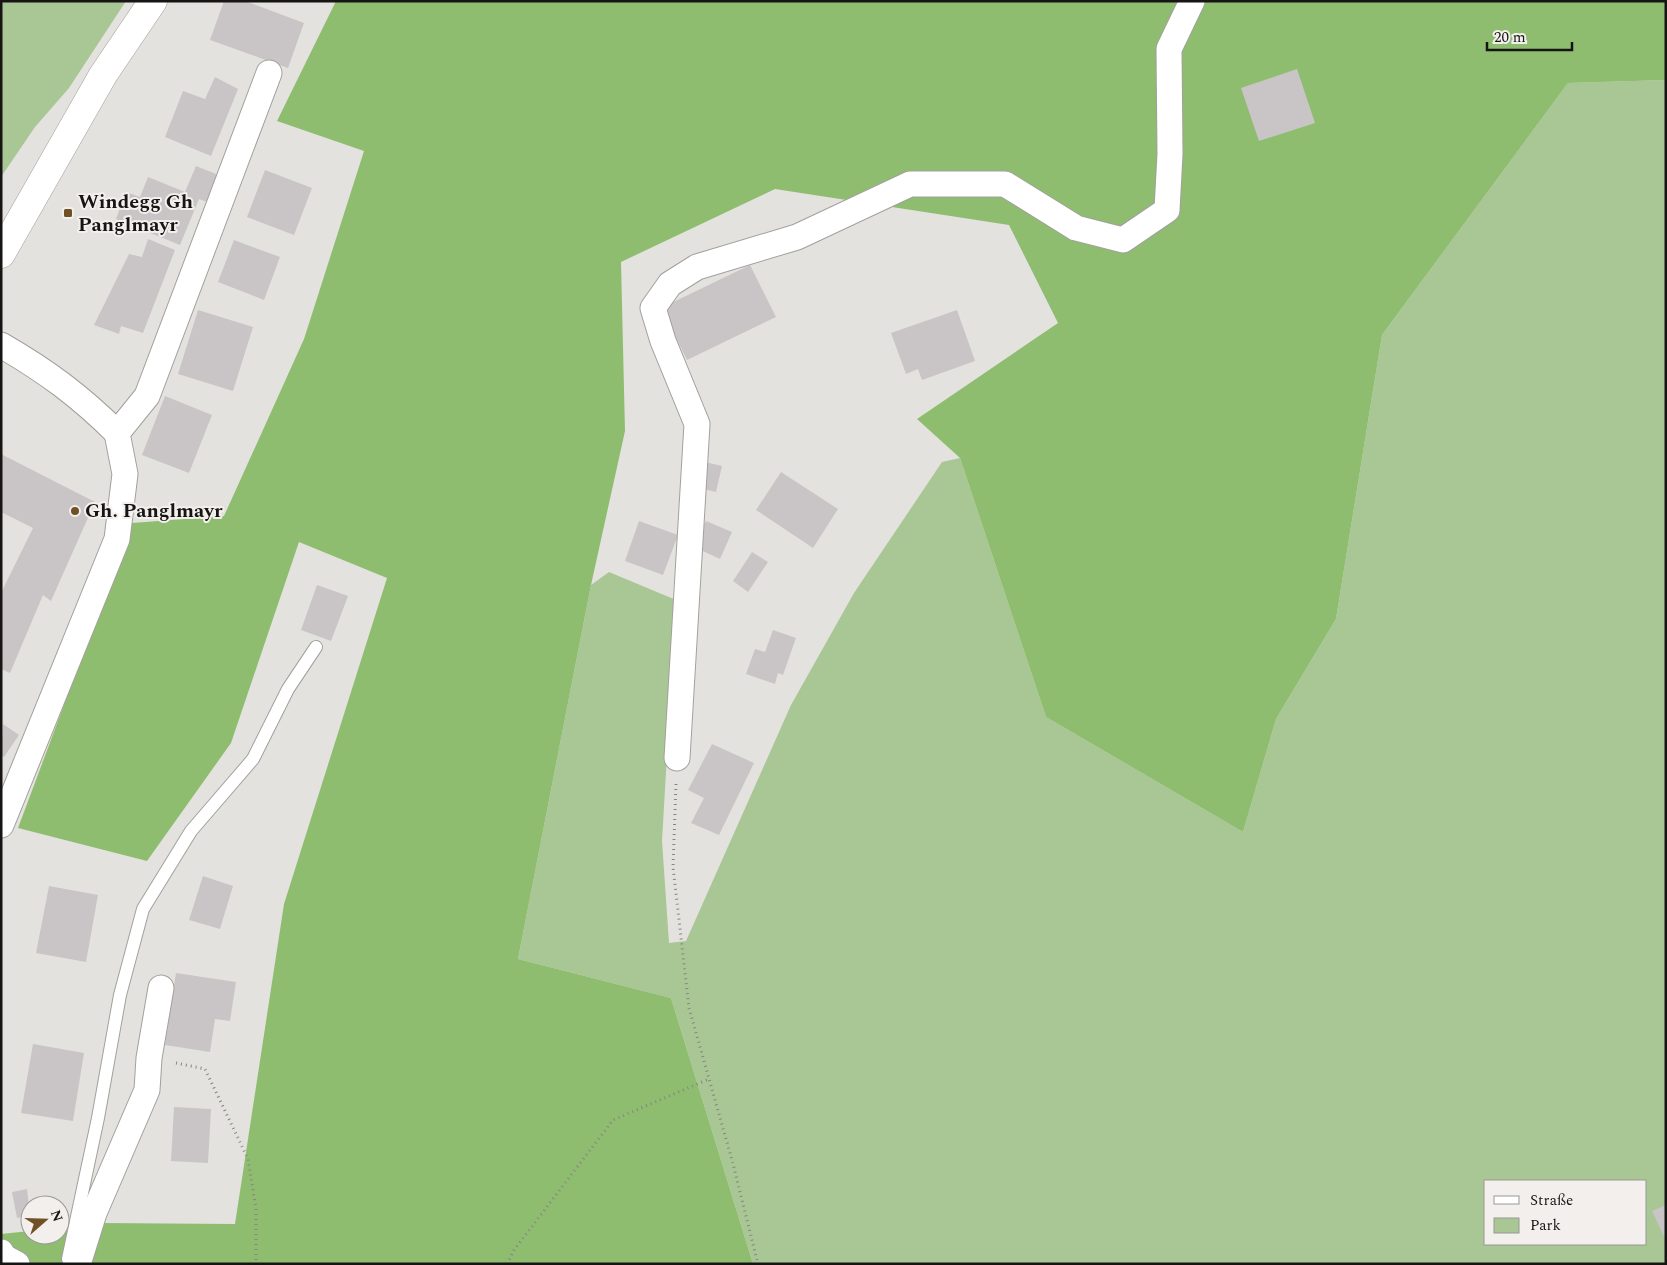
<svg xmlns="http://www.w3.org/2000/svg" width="1667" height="1265" font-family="Spectral,serif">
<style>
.green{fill:#a8c794;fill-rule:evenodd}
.forest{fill:#8fbd70}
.building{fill:#c9c5c6}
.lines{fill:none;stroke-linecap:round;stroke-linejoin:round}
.service-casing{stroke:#a2a09d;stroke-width:14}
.minor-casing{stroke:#a2a09d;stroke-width:27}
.secondary-casing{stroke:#a2a09d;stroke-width:29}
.path{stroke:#868583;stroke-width:3;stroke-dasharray:1 4;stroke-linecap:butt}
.service{stroke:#fff;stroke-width:12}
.minor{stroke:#fff;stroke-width:25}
.secondary{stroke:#fff;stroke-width:28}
.poi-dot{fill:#6f5125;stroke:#f2efec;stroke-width:2}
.labels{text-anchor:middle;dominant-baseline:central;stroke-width:4;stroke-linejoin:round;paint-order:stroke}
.poi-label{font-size:20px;font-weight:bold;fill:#161514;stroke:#f2efec;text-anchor:start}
</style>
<rect width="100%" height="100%" fill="#e4e2df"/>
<!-- green -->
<g class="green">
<path d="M 1,1 L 126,1 L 69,88 L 35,127 L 1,177 Z"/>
<path d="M 1666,80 L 1666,1264 L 753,1264 L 671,998 L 518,959 L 591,585 L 609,572 L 676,600 L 662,841 L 669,943 L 686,941 L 791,705 L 854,593 L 942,462 L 960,458 L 1046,717 L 1243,832 L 1276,719 L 1336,619 L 1382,335 L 1568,83 ZM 1486,1181 L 1646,1181 L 1646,1244 L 1486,1244 Z"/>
</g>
<!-- forest -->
<path class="forest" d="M 336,1 L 1666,1 L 1666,80 L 1568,83 L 1382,335 L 1336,619 L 1276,719 L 1243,832 L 1046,717 L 960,458 L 917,419 L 1058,323 L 1009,225 L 775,189 L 621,262 L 625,431 L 591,585 L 518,959 L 671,998 L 753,1264 L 1,1264 L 1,1234 L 30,1231 L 30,1235 L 60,1235 L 60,1227 L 101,1223 L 235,1224 L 284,904 L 387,578 L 299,542 L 231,743 L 147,861 L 18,828 L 132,523 L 224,516 L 304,339 L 364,151 L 277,121 Z"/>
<!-- building -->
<g class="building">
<path d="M 224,1 L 245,1 L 304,23 L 288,68 L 210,40 Z"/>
<path d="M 1297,69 L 1315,123 L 1259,141 L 1241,88 Z"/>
<path d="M 215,77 L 238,89 L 211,156 L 165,137 L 183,91 L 205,99 Z"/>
<path d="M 196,166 L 221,176 L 210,203 L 199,199 L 180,245 L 116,219 L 126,192 L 140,197 L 148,177 L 185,192 Z"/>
<path d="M 265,170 L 312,188 L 294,235 L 247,217 Z"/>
<path d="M 148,239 L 175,250 L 143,333 L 121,326 L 119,334 L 94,325 L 129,254 L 142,257 Z"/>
<path d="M 234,240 L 280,257 L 264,300 L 218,282 Z"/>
<path d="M 750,265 L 776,317 L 687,360 L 661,308 Z"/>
<path d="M 198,310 L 253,327 L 233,391 L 178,374 Z"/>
<path d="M 957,310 L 975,361 L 922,380 L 918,369 L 906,374 L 891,333 Z"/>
<path d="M 165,396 L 212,415 L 189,473 L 142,455 Z"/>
<path d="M 1,454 L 95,502 L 51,601 L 43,595 L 10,673 L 1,669 L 1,593 L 33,528 L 1,512 Z"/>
<path d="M 705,462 L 722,466 L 716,492 L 699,488 Z"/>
<path d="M 781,472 L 838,509 L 813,548 L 756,510 Z"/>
<path d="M 639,521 L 678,535 L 663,575 L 625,561 Z"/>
<path d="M 706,521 L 732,532 L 720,559 L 694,547 Z"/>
<path d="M 752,552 L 768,562 L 748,592 L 733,581 Z"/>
<path d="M 317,585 L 348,596 L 331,641 L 301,630 Z"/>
<path d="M 773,630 L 796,638 L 783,675 L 778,673 L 775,684 L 746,674 L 755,649 L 765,652 Z"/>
<path d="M 3,724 L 19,735 L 4,757 L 1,755 Z"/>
<path d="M 712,744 L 754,763 L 719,835 L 691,823 L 704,798 L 688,790 Z"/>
<path d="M 203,876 L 233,886 L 220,929 L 189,920 Z"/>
<path d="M 49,886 L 98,895 L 86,962 L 36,953 Z"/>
<path d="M 176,973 L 236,982 L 230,1021 L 215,1019 L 210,1052 L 165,1045 Z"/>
<path d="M 33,1044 L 84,1053 L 73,1121 L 21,1113 Z"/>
<path d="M 174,1107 L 211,1109 L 208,1163 L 171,1161 Z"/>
<path d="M 27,1189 L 30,1215 L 17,1218 L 12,1192 Z"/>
<path d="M 1666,1205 L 1666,1241 L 1652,1211 Z"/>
</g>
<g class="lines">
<defs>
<path id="service" d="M 68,1259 L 98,1118 L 120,995 L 143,909 L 191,831 L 253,759 L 288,689 L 316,647"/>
<g id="minor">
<path d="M 1,345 C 46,371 80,396 117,433"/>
<path d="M 677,758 L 697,424 L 663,341 L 653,308 L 670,284 L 697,267 L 797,237 L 910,184 L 1005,184 L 1076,228 L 1123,240 L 1167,210 L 1170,154 L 1169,49 L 1192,1"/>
<path d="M 1,825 L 117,539 L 125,474 L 117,433 L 147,396 L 269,73"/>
<path d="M 1,1252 L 4,1257 L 17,1264"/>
<path d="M 76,1264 L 79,1261 L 94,1213 L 147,1090 L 149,1058 L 161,988"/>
</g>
<path id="secondary" d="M 1,254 L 103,75 L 153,1"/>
</defs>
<!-- service casing -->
<use href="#service" class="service-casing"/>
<!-- minor casing -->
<use href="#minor" class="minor-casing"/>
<!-- secondary casing -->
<use href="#secondary" class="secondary-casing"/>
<!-- path -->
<g class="path">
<path d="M 676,784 L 673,867 L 689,1008 L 732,1160 L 758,1264"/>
<path d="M 176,1063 L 205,1069 L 248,1159 L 256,1209 L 256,1264"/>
<path d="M 507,1264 L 514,1250 L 613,1120 L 709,1079"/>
</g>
<!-- service -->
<use href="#service" class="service"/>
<!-- minor -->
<use href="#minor" class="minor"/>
<!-- secondary -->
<use href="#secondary" class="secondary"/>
</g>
<!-- markers -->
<g class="poi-dot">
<rect x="63" y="208" width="10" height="10" rx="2.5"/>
<circle cx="75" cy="511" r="5"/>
</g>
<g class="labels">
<!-- poi labels -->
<g class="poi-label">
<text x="78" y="202">Windegg Gh<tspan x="78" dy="23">Panglmayr</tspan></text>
<text x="85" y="511">Gh. Panglmayr</text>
</g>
</g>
<!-- border -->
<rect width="1667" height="1265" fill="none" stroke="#161514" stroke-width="5"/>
<!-- legend -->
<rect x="1484" y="1180" width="162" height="65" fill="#f2efec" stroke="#9a9896"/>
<rect x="1494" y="1196" width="25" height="8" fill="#ffffff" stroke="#9a9896"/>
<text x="1530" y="1205" font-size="15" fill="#161514">Straße</text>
<rect x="1494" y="1218" width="25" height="15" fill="#a8c794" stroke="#9a9896"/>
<text x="1530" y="1230" font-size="15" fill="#161514">Park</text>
<!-- north arrow -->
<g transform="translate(45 1220) rotate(70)"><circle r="24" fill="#f2efec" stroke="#9a9896"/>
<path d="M0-4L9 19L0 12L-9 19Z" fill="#6f5125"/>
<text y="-8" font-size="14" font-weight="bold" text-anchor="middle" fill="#161514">N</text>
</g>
<!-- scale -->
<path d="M1487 42v8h85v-8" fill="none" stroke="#161514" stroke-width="2.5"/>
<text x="1494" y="42" font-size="15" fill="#161514" stroke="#f2efec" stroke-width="4" paint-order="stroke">20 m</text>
</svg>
